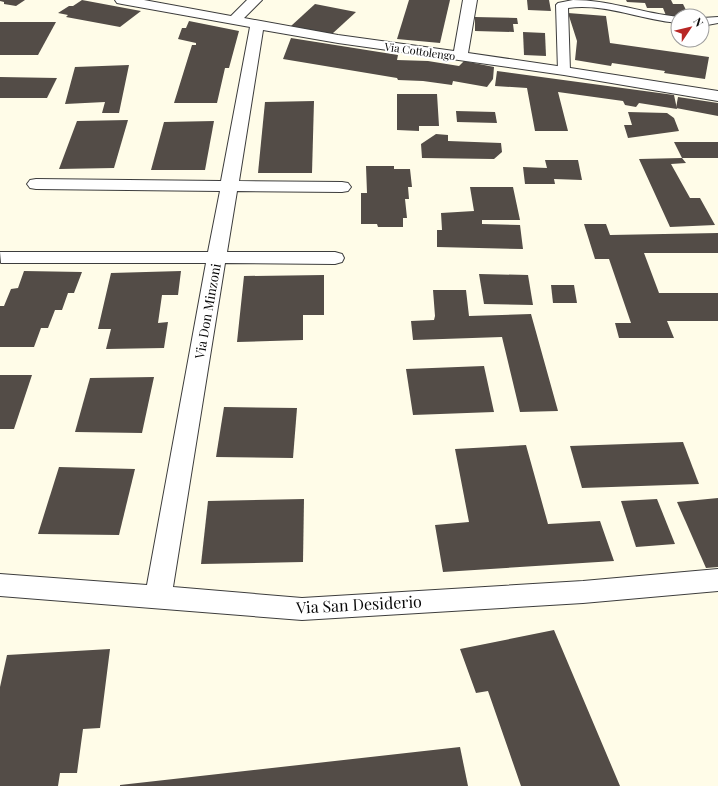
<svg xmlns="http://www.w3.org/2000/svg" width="718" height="786" font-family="'Playfair Display',serif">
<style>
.building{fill:#534c47}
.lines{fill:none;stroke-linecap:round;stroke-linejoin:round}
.service-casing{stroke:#3d3d3d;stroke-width:2}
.minor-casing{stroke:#3d3d3d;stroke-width:2}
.service{fill:#fff;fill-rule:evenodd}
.minor{fill:#fff;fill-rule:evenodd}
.labels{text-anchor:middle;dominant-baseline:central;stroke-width:4;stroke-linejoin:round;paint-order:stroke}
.far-street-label{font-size:11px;fill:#0a0a0a;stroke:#fff}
.street-label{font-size:13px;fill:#0a0a0a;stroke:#fff}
.near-street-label{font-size:16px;fill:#0a0a0a;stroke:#fff}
</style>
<rect width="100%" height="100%" fill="#fffce8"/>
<!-- building -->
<g class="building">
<path d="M 0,0 L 25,0 L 16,6 L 4,4 L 4,2 L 0,1 Z"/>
<path d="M 82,0 L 141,11 L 120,27 L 66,17 L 68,15 L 58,13 L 69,6 L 73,6 Z"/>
<path d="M 409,0 L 450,0 L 440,43 L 397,39 Z"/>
<path d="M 527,0 L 549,0 L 551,11 L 528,10 Z"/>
<path d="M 626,0 L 671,0 L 673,4 L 683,4 L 687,12 L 683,12 L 685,16 L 667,18 L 663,8 L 647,8 L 645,3 L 627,2 Z"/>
<path d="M 315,4 L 356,12 L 332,34 L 291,26 Z"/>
<path d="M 568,13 L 606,16 L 610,43 L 709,57 L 705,79 L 664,73 L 665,71 L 612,63 L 611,66 L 575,60 L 577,41 Z"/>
<path d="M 475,17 L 517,18 L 518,24 L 513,24 L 514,32 L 475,31 Z"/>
<path d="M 189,21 L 239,31 L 229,68 L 225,68 L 217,103 L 174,103 L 192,45 L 196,45 L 196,43 L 178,39 L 182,28 L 186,28 Z"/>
<path d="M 0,22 L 56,22 L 38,55 L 0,55 Z"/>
<path d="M 523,32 L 545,33 L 546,56 L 524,55 Z"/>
<path d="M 291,38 L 398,55 L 397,60 L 428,61 L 459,66 L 464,61 L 494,67 L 493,79 L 487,87 L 453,81 L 452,85 L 423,81 L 398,80 L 397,78 L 283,59 Z"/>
<path d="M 129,65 L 119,113 L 102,113 L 105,102 L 65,104 L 75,67 Z"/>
<path d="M 497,71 L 674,95 L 677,109 L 639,103 L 636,107 L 625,105 L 623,101 L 558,92 L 568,131 L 535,131 L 527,88 L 495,86 Z"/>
<path d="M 0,77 L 57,78 L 47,98 L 0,98 Z"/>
<path d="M 397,94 L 437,94 L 439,126 L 419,126 L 419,131 L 397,130 Z"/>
<path d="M 678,97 L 718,103 L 718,116 L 676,108 Z"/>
<path d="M 314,101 L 312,173 L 258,173 L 265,102 Z"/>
<path d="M 456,111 L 495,112 L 497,123 L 457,122 Z"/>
<path d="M 628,112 L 667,113 L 674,118 L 679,131 L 628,138 L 624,125 L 632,125 Z"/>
<path d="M 128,120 L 114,168 L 59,169 L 77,121 Z"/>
<path d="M 214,121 L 205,170 L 151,170 L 164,122 Z"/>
<path d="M 436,134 L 448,135 L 448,141 L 501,143 L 502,152 L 494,159 L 422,158 L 421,144 Z"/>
<path d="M 674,142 L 718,142 L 718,158 L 682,158 L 686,163 L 671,164 L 690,198 L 700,198 L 715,225 L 670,227 L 639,159 L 682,158 Z"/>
<path d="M 545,160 L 578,160 L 582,180 L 554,179 L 555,184 L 525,184 L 523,167 L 547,168 Z"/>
<path d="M 366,166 L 394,166 L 394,169 L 410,169 L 412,187 L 408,187 L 409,199 L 405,199 L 407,218 L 403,218 L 403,227 L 378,227 L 377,224 L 361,224 L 361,193 L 367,193 Z"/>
<path d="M 470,187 L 513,187 L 520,220 L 482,220 L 482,224 L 520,225 L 523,249 L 437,247 L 437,230 L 442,230 L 441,213 L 474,211 Z"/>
<path d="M 584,224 L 606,224 L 610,235 L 718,233 L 718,253 L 644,253 L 659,293 L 718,293 L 718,321 L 667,321 L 674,338 L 619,338 L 615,323 L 631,323 L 609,259 L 595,259 Z"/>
<path d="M 24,271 L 82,272 L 74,293 L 68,293 L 62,310 L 55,310 L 48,328 L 41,328 L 34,347 L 0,347 L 0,306 L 4,306 L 11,289 L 18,288 Z"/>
<path d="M 181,271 L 178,295 L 162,295 L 158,323 L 168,322 L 164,348 L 106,349 L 111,329 L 98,329 L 111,273 Z"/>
<path d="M 479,274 L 528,275 L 533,305 L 484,304 Z"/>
<path d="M 324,275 L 324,315 L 303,315 L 303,340 L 237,342 L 244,276 Z"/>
<path d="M 551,285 L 574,285 L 577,303 L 553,303 Z"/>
<path d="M 433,290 L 466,290 L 469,316 L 531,314 L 558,411 L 520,412 L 502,337 L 413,340 L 411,321 L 434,320 L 435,316 Z"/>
<path d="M 484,366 L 494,412 L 413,415 L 406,369 Z"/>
<path d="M 0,375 L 32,375 L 14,429 L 0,429 Z"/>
<path d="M 154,377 L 142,433 L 75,432 L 90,378 Z"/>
<path d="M 224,407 L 297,408 L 293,458 L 216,457 Z"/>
<path d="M 683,442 L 699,484 L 582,488 L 570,446 Z"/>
<path d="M 526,445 L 548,524 L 600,521 L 614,561 L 443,572 L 435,525 L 469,522 L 455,449 Z"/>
<path d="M 59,467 L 135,469 L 119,535 L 38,534 Z"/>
<path d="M 718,498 L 718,567 L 706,568 L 677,502 Z"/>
<path d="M 304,499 L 303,562 L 201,564 L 208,501 Z"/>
<path d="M 657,499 L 675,544 L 636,547 L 621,501 Z"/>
<path d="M 554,630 L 620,786 L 521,786 L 488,691 L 476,693 L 460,649 Z"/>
<path d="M 110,649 L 100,728 L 83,729 L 77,773 L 60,773 L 58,786 L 0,786 L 0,687 L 7,655 Z"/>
<path d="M 460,747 L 468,786 L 120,786 L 120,785 Z"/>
</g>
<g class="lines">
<defs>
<g id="service">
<path d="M 573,0 C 609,0 642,13 678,17 L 678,23 C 641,20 605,3 568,8 L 570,71 L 568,74 L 560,74 L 558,71 L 556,5 L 558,3 Z"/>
<path d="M 718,17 L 718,23 L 702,26 L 702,18 Z"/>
</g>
<path id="minor" d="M 115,0 L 144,0 L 231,16 L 247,0 L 262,0 L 244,18 L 338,35 L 454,51 L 463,0 L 477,0 L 468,53 L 564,67 L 718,91 L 718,101 L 564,75 L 338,43 L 263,30 L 239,181 L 342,182 L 348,183 L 351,187 L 348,191 L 342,192 L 237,191 L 227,252 L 335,252 L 342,254 L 344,258 L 342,262 L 335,264 L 225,263 L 173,587 L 302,598 L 583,581 L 718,569 L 718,591 L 583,603 L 302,620 L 0,596 L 0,574 L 147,585 L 206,263 L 1,263 L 0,252 L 208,252 L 220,191 L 36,189 L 30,188 L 27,184 L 30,180 L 36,179 L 221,181 L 250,27 L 122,4 L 117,3 Z"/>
</defs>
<!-- service casing -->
<use href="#service" class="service-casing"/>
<!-- minor casing -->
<use href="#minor" class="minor-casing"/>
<!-- service -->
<use href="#service" class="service"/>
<!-- minor -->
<use href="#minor" class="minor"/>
</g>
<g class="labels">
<!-- far-street labels -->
<g class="far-street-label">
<text transform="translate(420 51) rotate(8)">Via Cottolengo</text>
</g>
<!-- street labels -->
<g class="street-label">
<text transform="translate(207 311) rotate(-80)">Via Don Minzoni</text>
</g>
<!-- near-street labels -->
<g class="near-street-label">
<text transform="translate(359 604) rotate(-3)">Via San Desiderio</text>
</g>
</g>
<!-- north arrow -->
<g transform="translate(690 28) rotate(55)"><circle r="19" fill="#ffffff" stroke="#9d9d9d"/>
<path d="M0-3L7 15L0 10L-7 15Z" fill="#b82725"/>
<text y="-6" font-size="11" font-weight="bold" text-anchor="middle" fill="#0a0a0a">N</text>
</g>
</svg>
